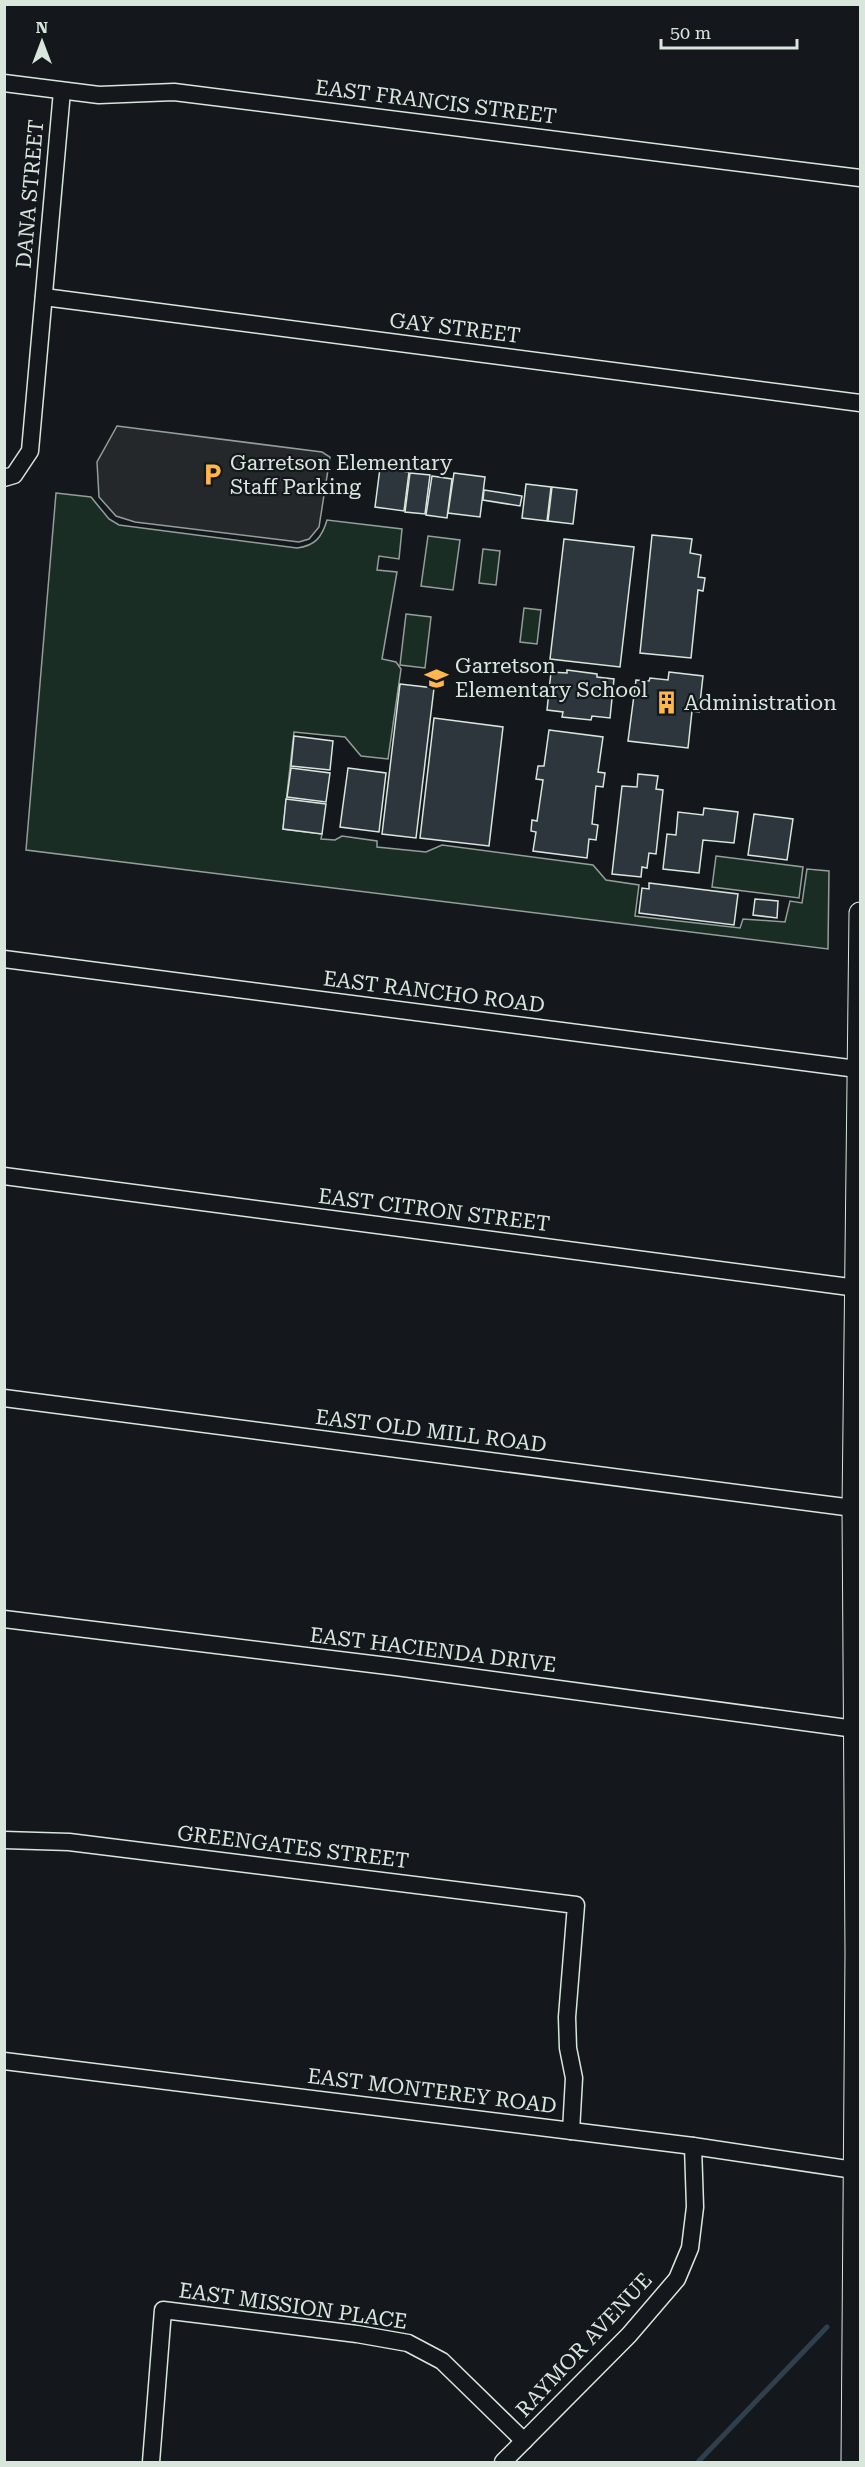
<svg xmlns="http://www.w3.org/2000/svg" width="865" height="2467" font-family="'Roboto Serif',serif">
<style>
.green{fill:#1a2d24;stroke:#939e99;stroke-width:1.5}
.parking{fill:#24282b;stroke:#939e99;stroke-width:1.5}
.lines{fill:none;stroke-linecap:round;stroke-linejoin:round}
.stream{stroke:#2f3f4d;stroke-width:5}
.building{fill:#2c363c;stroke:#d8e6dc;stroke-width:1.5}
.minor-casing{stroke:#d8e6dc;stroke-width:19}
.tertiary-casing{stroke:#d8e6dc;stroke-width:23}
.minor{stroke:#14181c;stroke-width:16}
.tertiary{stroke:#14181c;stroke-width:21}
.labels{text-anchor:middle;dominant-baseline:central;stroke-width:4.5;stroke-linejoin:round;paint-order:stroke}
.street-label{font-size:21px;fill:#d8e6dc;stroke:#14181c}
.poi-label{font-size:21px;fill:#d8e6dc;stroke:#14181c;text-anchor:start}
</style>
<rect width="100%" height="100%" fill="#14181c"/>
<!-- green -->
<g class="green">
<path d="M 56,493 L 91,497 L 109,519 L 119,525 L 297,548 C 315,546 322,537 327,520 L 402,529 L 399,559 L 379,556 L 377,570 L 397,572 L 382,659 L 396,662 L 401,669 L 388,759 L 361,756 L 345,737 L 294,732 L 283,829 L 322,834 L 321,839 L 335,840 L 342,836 L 377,841 L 377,847 L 426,852 L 442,845 L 593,865 L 606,880 L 639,885 L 635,916 L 740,928 L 743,919 L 785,922 L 790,901 L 802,903 L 807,869 L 829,871 L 828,949 L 26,850 Z"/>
<path d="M 428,536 L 460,540 L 453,590 L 421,586 Z"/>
<path d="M 483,549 L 500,551 L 496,585 L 479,583 Z"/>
<path d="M 524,608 L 541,610 L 537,644 L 520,642 Z"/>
<path d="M 406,614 L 431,617 L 425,668 L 400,665 Z"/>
<path d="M 716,856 L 803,867 L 799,898 L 712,887 Z"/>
</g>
<!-- parking -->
<path class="parking" d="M 117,426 L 322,452 L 330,457 L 319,527 L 309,539 L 299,542 L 135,522 L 116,516 L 99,497 L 97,462 Z"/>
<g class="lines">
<!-- stream -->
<path class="stream" d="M 698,2462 L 827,2327"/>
</g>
<!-- building -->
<g class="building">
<path d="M 380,468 L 409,472 L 404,511 L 375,507 Z"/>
<path d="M 410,473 L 430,475 L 425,514 L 405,512 Z"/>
<path d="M 454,473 L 485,477 L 480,517 L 448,513 Z"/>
<path d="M 432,476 L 452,479 L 447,518 L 426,515 Z"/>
<path d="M 526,484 L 551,487 L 547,521 L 522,518 Z"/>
<path d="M 552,487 L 577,490 L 573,524 L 548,521 Z"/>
<path d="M 484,490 L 522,496 L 520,506 L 483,500 Z"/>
<path d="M 652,535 L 692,539 L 690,553 L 701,555 L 698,577 L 705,578 L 703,591 L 698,590 L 691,658 L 640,653 Z"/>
<path d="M 564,539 L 634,547 L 620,667 L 550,659 Z"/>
<path d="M 567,670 L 597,674 L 597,677 L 614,679 L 610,718 L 592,716 L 591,720 L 562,717 L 563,712 L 547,710 L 551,672 L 567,673 Z"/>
<path d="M 669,672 L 703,676 L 699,712 L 692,711 L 688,748 L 628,741 L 636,680 L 649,681 L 650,678 L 668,680 Z"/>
<path d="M 400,684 L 434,688 L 416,838 L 382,834 Z"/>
<path d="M 434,718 L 503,727 L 489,846 L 420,838 Z"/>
<path d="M 549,730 L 603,737 L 598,772 L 605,773 L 603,787 L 596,786 L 592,824 L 598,825 L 596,840 L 589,839 L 587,858 L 533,851 L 536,832 L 531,831 L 532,820 L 537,821 L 543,780 L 536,779 L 538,766 L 544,766 Z"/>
<path d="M 294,736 L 333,741 L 330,770 L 291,766 Z"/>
<path d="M 291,768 L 330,773 L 326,802 L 287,797 Z"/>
<path d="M 348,768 L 386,773 L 379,832 L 340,827 Z"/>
<path d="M 638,774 L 658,776 L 656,789 L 663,790 L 656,854 L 649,853 L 647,868 L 642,867 L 641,877 L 612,874 L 622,786 L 637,787 Z"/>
<path d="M 286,799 L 326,804 L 322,834 L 283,829 Z"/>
<path d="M 704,808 L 738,812 L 734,843 L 703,840 L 699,873 L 663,869 L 667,834 L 676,835 L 678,812 L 703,815 Z"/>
<path d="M 754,814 L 793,819 L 787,860 L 748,855 Z"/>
<path d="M 649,883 L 738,894 L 734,925 L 639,913 L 642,888 L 649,889 Z"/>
<path d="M 755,899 L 778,901 L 777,918 L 753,915 Z"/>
</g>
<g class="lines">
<defs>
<g id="minor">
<path d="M 4,83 L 99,95 L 174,92 L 860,178"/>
<path d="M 44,297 L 860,403"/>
<path d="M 4,478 L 14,475 L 30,451 L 62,91"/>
<path d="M 4,959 L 857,1069"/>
<path d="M 4,1176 L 857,1288"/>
<path d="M 4,1398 L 853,1508"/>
<path d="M 4,1619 L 396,1667 L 855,1729"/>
<path d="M 4,1840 L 69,1842 L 576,1905 L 567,2017 L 568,2048 L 574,2078 L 571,2131"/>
<path d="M 4,2061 L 693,2146 L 854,2170"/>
<path d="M 151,2462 L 163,2310 L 357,2334 L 408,2343 L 442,2361 L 524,2441"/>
<path d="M 503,2462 L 629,2335 L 677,2279 L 690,2248 L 695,2207 L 693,2146"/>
</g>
<path id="tertiary" d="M 852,2462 L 856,1953 L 853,1508 L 860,913"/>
</defs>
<!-- minor casing -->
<use href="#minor" class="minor-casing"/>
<!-- tertiary casing -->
<use href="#tertiary" class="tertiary-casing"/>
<!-- minor -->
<use href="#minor" class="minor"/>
<!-- tertiary -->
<use href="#tertiary" class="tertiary"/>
</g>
<!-- icons -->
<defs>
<symbol id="parking-bare" viewBox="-9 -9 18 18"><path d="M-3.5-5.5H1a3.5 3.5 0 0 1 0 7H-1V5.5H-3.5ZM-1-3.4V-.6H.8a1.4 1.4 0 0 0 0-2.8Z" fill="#ffb74d" stroke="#14181c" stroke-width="2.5" paint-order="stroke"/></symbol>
<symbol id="school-bare" viewBox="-9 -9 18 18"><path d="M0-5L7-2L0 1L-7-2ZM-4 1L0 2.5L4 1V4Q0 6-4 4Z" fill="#ffb74d" stroke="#14181c" stroke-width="2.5" paint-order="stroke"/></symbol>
<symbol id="building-bare" viewBox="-9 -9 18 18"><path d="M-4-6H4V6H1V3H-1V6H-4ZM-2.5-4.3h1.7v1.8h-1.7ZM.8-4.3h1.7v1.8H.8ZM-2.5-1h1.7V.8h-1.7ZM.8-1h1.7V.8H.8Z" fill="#ffb74d" stroke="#14181c" stroke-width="2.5" paint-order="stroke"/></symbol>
</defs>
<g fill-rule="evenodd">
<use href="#parking-bare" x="196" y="458" width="33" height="33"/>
<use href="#school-bare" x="420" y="662" width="33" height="33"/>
<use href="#building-bare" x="650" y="686" width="33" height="33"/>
</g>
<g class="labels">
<!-- street labels -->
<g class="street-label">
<text transform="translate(436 102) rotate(7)">EAST FRANCIS STREET</text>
<text transform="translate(30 194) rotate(-85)">DANA STREET</text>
<text transform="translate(455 328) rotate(7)">GAY STREET</text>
<text transform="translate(434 992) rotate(7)">EAST RANCHO ROAD</text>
<text transform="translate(434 1210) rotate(7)">EAST CITRON STREET</text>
<text transform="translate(431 1431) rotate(7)">EAST OLD MILL ROAD</text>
<text transform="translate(433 1650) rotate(7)">EAST HACIENDA DRIVE</text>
<text transform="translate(293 1847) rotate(7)">GREENGATES STREET</text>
<text transform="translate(432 2091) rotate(7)">EAST MONTEREY ROAD</text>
<text transform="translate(293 2306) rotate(8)">EAST MISSION PLACE</text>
<text transform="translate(584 2345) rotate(-47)">RAYMOR AVENUE</text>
</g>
<!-- poi labels -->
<g class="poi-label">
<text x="230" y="463">Garretson Elementary<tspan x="230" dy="24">Staff Parking</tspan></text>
<text x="455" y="666">Garretson<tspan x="455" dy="24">Elementary School</tspan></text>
<text x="684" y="703">Administration</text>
</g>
</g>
<!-- border -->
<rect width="865" height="2467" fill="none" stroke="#d8e6dc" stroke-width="12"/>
<!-- north arrow -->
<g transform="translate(42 42)" stroke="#14181c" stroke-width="4.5" paint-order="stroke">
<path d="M0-4.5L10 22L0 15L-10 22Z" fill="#d8e6dc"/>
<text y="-9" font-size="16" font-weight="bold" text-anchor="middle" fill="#d8e6dc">N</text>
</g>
<!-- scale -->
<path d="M661 39v9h136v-9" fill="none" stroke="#d8e6dc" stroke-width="3"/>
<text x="670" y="39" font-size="18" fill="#d8e6dc" stroke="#14181c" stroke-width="4.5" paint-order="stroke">50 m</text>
</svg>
